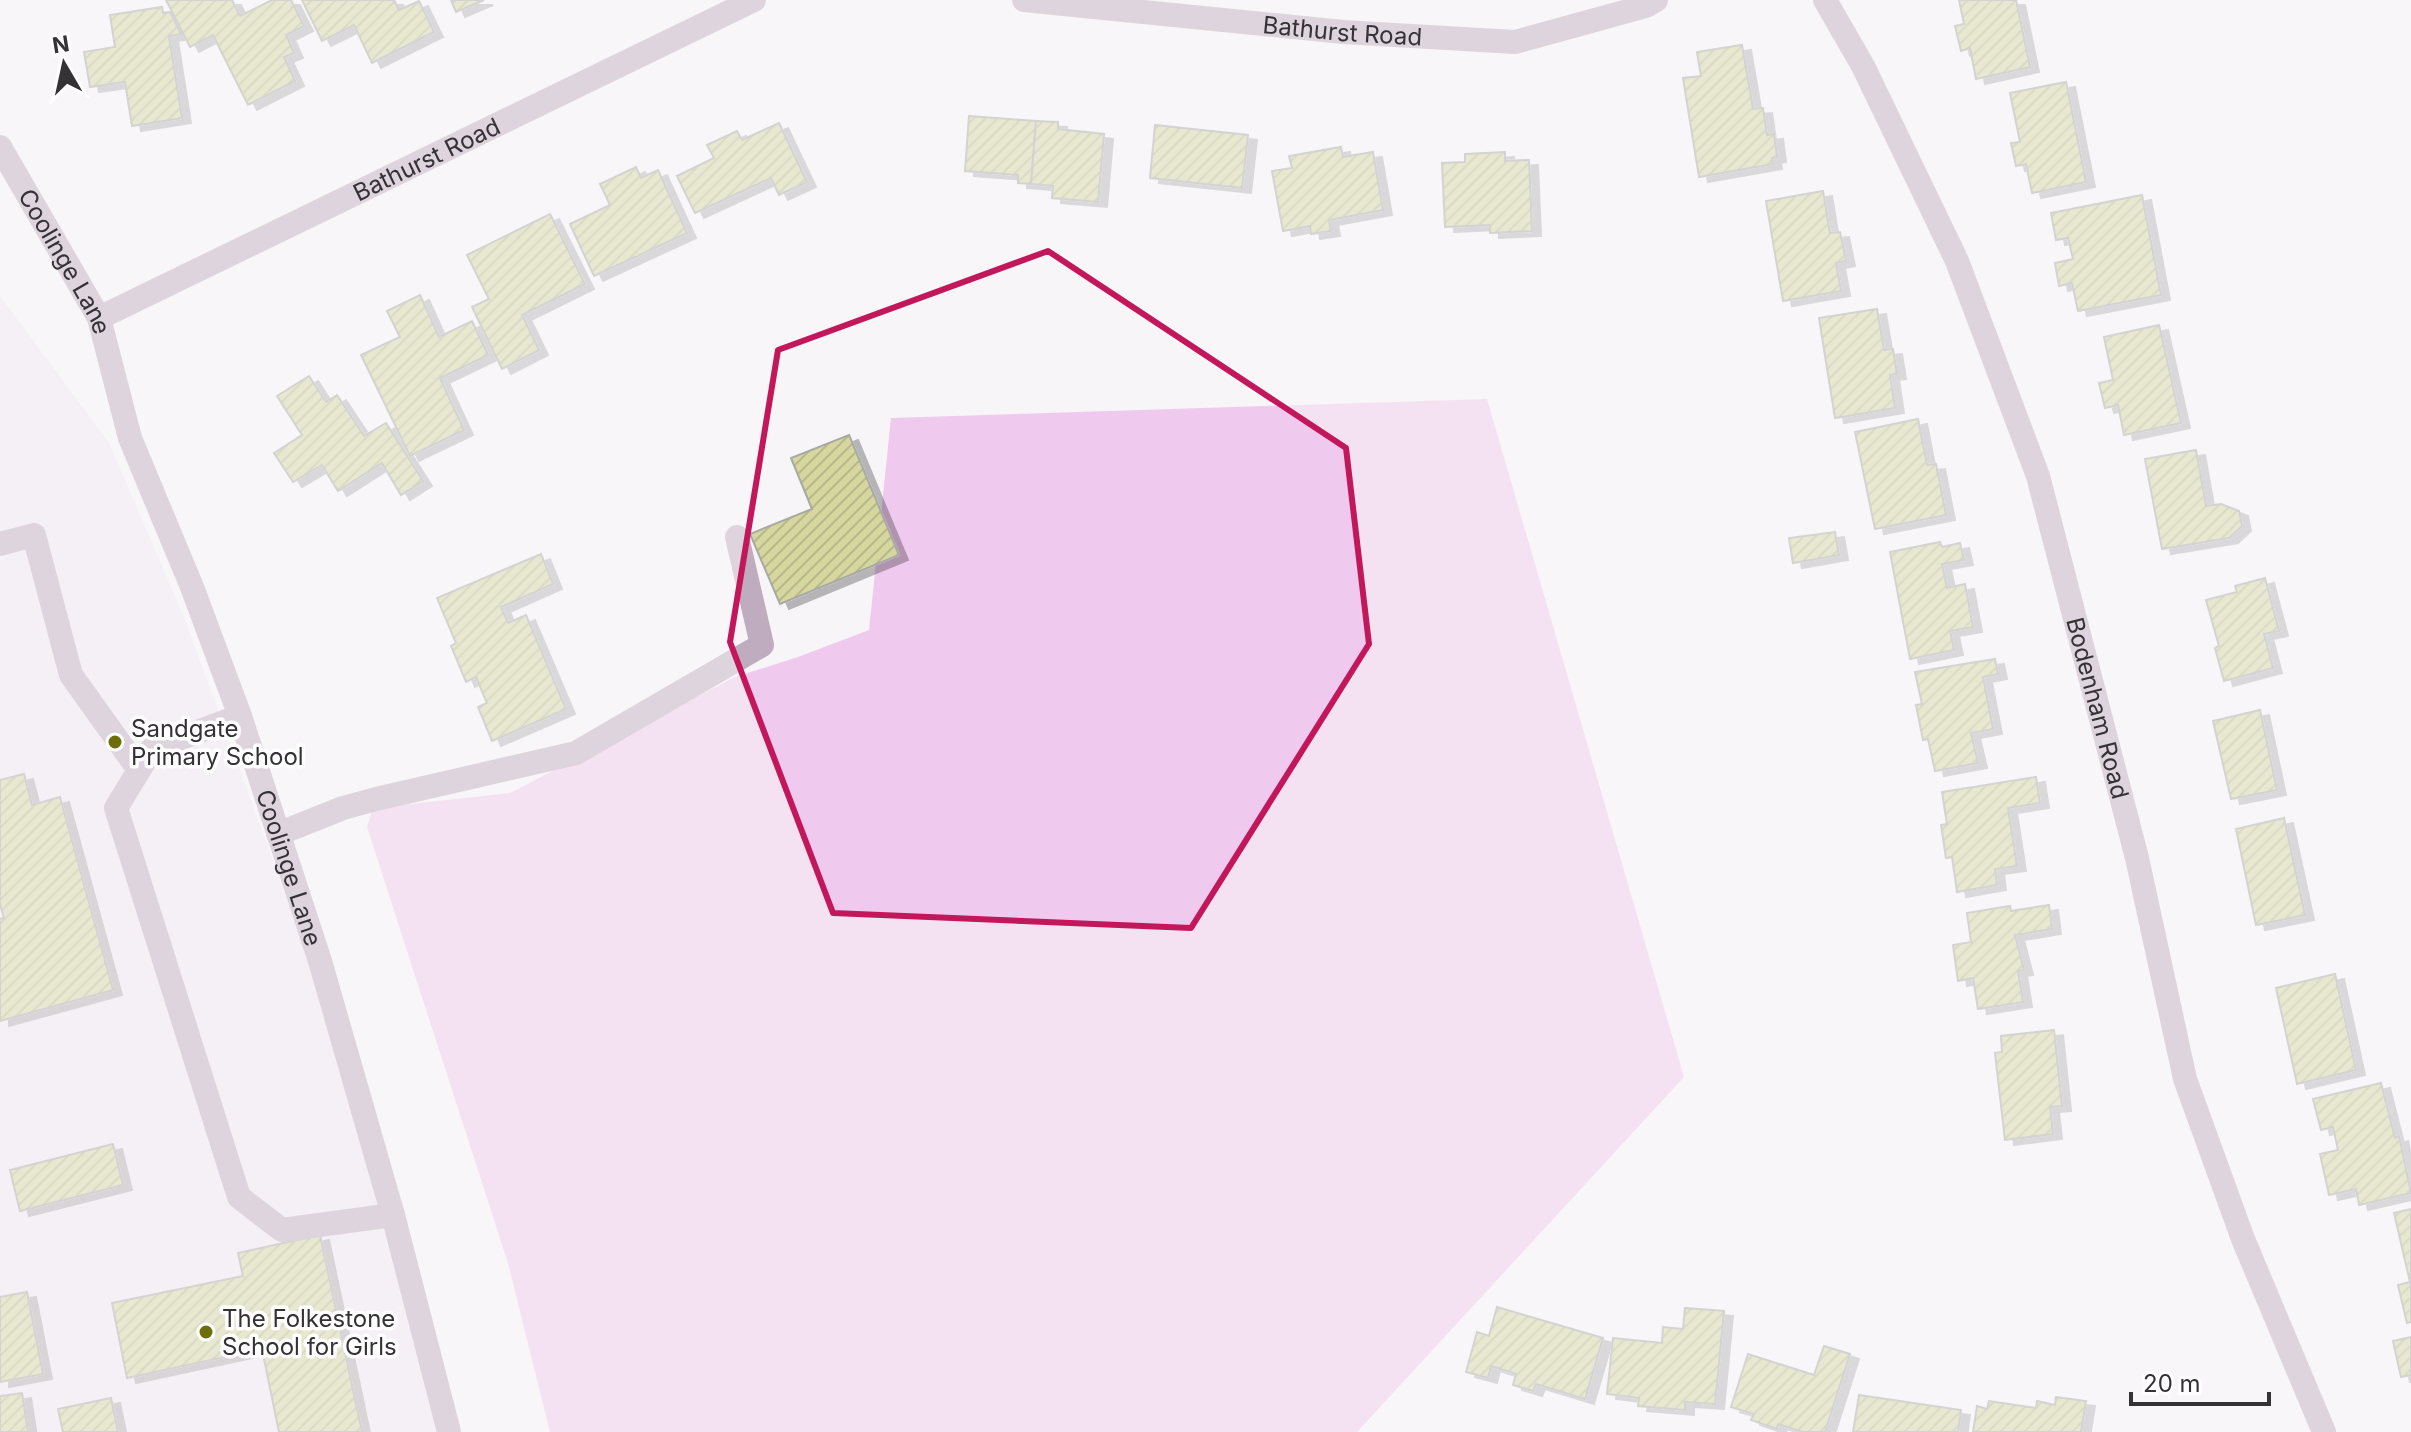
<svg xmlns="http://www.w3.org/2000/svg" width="2411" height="1432" font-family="Inter,sans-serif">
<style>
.built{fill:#f1e8f1}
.green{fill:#f0caee}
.building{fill:url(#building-hatch);stroke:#a9a9a5;stroke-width:2;filter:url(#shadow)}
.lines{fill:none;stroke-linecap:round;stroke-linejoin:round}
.minor{stroke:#bfacbe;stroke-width:24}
.marked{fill:none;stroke:#c2185b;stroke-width:6;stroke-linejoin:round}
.poi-dot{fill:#6e6d0c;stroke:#fff;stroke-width:3}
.labels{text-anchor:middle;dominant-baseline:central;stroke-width:7;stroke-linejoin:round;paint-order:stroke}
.street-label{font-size:24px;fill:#343234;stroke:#fff}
.poi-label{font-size:24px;fill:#343234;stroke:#fff;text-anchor:start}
</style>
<defs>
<pattern id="building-hatch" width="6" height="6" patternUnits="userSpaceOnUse" patternTransform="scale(2)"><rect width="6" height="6" fill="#d6d79f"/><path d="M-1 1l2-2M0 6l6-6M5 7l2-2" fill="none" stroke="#b8b98a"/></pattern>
<filter id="shadow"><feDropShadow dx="9" dy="5" stdDeviation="0" flood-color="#0004"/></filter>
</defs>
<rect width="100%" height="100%" fill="#f8f5f8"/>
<!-- built -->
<path class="built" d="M 0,296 L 109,443 L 185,620 L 304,946 L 368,1146 L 436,1432 L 0,1432 Z"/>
<!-- green -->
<path class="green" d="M 1487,399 L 1684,1077 L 1357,1432 L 550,1432 L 508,1263 L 367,827 L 373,808 L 510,793 L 735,677 L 798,657 L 869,630 L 891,418 Z"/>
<!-- building -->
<g class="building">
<path d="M 166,0 L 232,0 L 240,16 L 272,0 L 291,0 L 304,26 L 286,35 L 294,53 L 284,57 L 295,81 L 248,105 L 213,35 L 190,47 Z"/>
<path d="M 302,0 L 394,0 L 399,10 L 419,1 L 434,32 L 372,63 L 354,25 L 322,41 Z"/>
<path d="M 451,0 L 484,0 L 456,12 Z"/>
<path d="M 1959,0 L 2016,0 L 2030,67 L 1976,79 L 1970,48 L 1961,51 L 1955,26 L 1964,24 Z"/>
<path d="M 162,7 L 163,13 L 170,12 L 181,34 L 169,36 L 182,118 L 132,126 L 125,82 L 90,87 L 84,52 L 115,47 L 110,15 Z"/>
<path d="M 1742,45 L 1753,109 L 1763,108 L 1767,135 L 1774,134 L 1777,157 L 1772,158 L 1773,164 L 1699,177 L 1683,78 L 1701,76 L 1697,52 Z"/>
<path d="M 2066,82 L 2086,182 L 2032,193 L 2026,164 L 2016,166 L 2011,143 L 2020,142 L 2010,93 Z"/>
<path d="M 969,116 L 1036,121 L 1031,184 L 1018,183 L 1018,175 L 965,171 Z"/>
<path d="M 1036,121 L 1058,122 L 1058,129 L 1104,134 L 1098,202 L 1052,198 L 1053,186 L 1031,184 Z"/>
<path d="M 779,123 L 807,182 L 779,195 L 771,178 L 695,213 L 677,176 L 714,158 L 707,145 L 737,131 L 742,140 Z"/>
<path d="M 1155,125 L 1248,135 L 1242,188 L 1150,178 Z"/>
<path d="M 1341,147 L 1343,157 L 1373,152 L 1383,210 L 1329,220 L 1331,231 L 1311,234 L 1310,226 L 1283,231 L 1272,171 L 1292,168 L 1289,156 Z"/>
<path d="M 1505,152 L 1505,161 L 1529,160 L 1532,231 L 1490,233 L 1490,225 L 1445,227 L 1442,163 L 1465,162 L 1465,154 Z"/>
<path d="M 636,167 L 641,178 L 658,170 L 687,233 L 594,276 L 570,224 L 610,205 L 600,184 Z"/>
<path d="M 1823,191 L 1830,233 L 1840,232 L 1846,261 L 1836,263 L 1841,291 L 1783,301 L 1766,201 Z"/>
<path d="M 2142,195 L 2161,295 L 2078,311 L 2072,283 L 2059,286 L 2055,263 L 2073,259 L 2068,238 L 2056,240 L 2051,213 Z"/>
<path d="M 550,214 L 585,284 L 522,315 L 539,350 L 502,369 L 472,307 L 489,299 L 467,255 Z"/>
<path d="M 420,295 L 439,337 L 472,321 L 488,355 L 440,378 L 464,430 L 410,456 L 361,355 L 400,337 L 387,311 Z"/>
<path d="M 1877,309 L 1884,350 L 1893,349 L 1897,374 L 1890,375 L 1895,408 L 1835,418 L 1819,318 Z"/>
<path d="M 2159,325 L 2181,423 L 2124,435 L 2118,405 L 2105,408 L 2099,383 L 2113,380 L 2104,337 Z"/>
<path d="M 309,376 L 326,402 L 337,395 L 364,436 L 386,423 L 423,481 L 401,495 L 382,463 L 338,491 L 322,465 L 293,482 L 274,453 L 302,435 L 277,396 Z"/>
<path d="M 1918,419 L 1927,465 L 1936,464 L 1946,515 L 1875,529 L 1855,432 Z"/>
<path d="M 849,435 L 899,555 L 780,604 L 750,534 L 812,509 L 791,458 Z"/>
<path d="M 2196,450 L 2206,506 L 2221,504 L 2239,511 L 2242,526 L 2229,538 L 2162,549 L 2145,459 Z"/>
<path d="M 1835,532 L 1839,555 L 1793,563 L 1789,538 Z"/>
<path d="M 1940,542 L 1942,547 L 1960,543 L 1964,560 L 1942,564 L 1947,588 L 1965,584 L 1973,627 L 1950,631 L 1954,650 L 1910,659 L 1890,552 Z"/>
<path d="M 541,554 L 553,584 L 501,607 L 508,623 L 526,615 L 566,709 L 492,741 L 478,707 L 487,703 L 476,677 L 466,682 L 451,646 L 456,643 L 437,598 Z"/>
<path d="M 2265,578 L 2279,631 L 2264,634 L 2273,668 L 2224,681 L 2215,648 L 2219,646 L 2206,600 L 2237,592 L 2235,586 Z"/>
<path d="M 1995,659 L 1998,674 L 1983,677 L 1993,729 L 1971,733 L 1978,763 L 1935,771 L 1928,739 L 1923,740 L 1916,705 L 1922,704 L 1915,672 Z"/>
<path d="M 2260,710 L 2277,790 L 2231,799 L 2213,721 Z"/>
<path d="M 24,774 L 32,805 L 60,797 L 113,990 L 0,1021 L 0,919 L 4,918 L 0,904 L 0,780 Z"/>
<path d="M 2036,777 L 2040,803 L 2008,808 L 2017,866 L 1995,869 L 1997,885 L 1957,892 L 1952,857 L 1946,858 L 1941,825 L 1947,824 L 1942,792 Z"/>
<path d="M 2284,818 L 2305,915 L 2256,925 L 2236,829 Z"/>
<path d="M 2049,905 L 2052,929 L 2015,935 L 2024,970 L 2018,971 L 2023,1002 L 1978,1009 L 1973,978 L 1958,981 L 1953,945 L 1971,942 L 1967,913 L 2010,906 L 2011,911 Z"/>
<path d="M 2335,974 L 2356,1070 L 2297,1084 L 2276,988 Z"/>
<path d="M 2054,1030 L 2062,1106 L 2050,1107 L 2053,1134 L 2005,1140 L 1995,1053 L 2002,1052 L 2001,1036 Z"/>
<path d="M 2381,1083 L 2395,1138 L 2399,1136 L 2411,1193 L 2359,1205 L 2356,1189 L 2329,1195 L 2320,1154 L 2338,1150 L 2333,1127 L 2321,1130 L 2313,1099 Z"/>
<path d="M 113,1144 L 123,1185 L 20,1211 L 10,1170 Z"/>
<path d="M 2411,1209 L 2411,1322 L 2407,1323 L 2398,1285 L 2410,1282 L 2394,1213 Z"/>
<path d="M 320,1235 L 362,1432 L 279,1432 L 262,1349 L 127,1378 L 112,1303 L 243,1276 L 238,1253 Z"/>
<path d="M 27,1292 L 43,1374 L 0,1382 L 0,1297 Z"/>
<path d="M 1497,1307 L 1603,1338 L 1585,1399 L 1536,1384 L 1533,1391 L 1513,1385 L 1516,1374 L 1491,1366 L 1488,1378 L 1466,1372 L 1477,1332 L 1489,1336 Z"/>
<path d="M 1685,1308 L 1724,1311 L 1715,1404 L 1685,1402 L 1685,1410 L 1638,1406 L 1639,1398 L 1607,1394 L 1613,1338 L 1662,1343 L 1663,1327 L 1683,1329 Z"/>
<path d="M 2411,1337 L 2411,1375 L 2401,1377 L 2393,1341 Z"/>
<path d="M 1824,1346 L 1850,1354 L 1825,1432 L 1803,1432 L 1778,1424 L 1777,1429 L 1751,1420 L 1754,1414 L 1731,1407 L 1748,1354 L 1814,1375 Z"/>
<path d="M 22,1393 L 28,1432 L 0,1432 L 0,1396 Z"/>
<path d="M 1859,1395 L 1961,1410 L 1958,1432 L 1853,1432 Z"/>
<path d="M 2056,1397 L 2086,1401 L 2081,1432 L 1973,1432 L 1977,1406 L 1987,1409 L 1989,1401 L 2036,1408 L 2037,1401 L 2055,1405 Z"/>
<path d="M 111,1398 L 118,1432 L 63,1432 L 58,1409 Z"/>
</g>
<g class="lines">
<!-- minor -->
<g class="minor">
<path id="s1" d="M 1024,0 L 1343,32 L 1515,42 L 1646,6 L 1656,0"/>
<path id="s2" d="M 1825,0 L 1863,66 L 1957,261 L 2038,476 L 2137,858 L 2185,1079 L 2243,1239 L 2324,1432"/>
<path id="s3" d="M 0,147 L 99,318 L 130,438 L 192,587 L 240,716 L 320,961 L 393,1215 L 449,1432"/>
<path id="s4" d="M 99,318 L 754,0"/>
<path d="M 0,544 L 34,535 L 71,675 L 139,770"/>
<path d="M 240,716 L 152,749 L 116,808 L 239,1197 L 282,1230 L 393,1215"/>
<path d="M 278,834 L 343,808 L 376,799 L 576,753 L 762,645 L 737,537"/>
</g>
</g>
<!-- marked area -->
<path d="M0 0H2411V1432H0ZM 1048,251 L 1346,448 L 1369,644 L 1191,928 L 833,913 L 730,642 L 778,350 Z" fill="#f8f5f8" fill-opacity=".55" fill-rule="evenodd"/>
<path class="marked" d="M 1048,251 L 1346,448 L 1369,644 L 1191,928 L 833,913 L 730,642 L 778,350 Z"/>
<!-- markers -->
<g class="poi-dot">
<circle cx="115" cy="742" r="8"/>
<circle cx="206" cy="1332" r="8"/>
</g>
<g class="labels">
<!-- street labels -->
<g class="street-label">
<text stroke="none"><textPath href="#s1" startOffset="320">Bathurst Road</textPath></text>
<text stroke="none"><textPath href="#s4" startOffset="364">Bathurst Road</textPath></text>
<text stroke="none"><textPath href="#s3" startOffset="132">Coolinge Lane</textPath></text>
<text stroke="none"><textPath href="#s2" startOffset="762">Bodenham Road</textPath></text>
<text stroke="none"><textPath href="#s3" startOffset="780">Coolinge Lane</textPath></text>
</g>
<!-- poi labels -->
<g class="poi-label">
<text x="131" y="728">Sandgate<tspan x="131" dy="28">Primary School</tspan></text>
<text x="222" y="1318">The Folkestone<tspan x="222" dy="28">School for Girls</tspan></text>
</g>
</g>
<!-- north arrow -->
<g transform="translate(64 64) rotate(351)" stroke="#ffffff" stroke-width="6" paint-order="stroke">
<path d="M0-6L14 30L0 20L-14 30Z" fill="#343234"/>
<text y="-12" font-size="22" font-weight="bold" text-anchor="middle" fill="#343234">N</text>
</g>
<!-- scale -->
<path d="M2131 1392v12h138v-12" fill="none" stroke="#343234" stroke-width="4"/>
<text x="2143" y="1392" font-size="24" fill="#343234" stroke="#ffffff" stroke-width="6" paint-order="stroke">20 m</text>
</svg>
